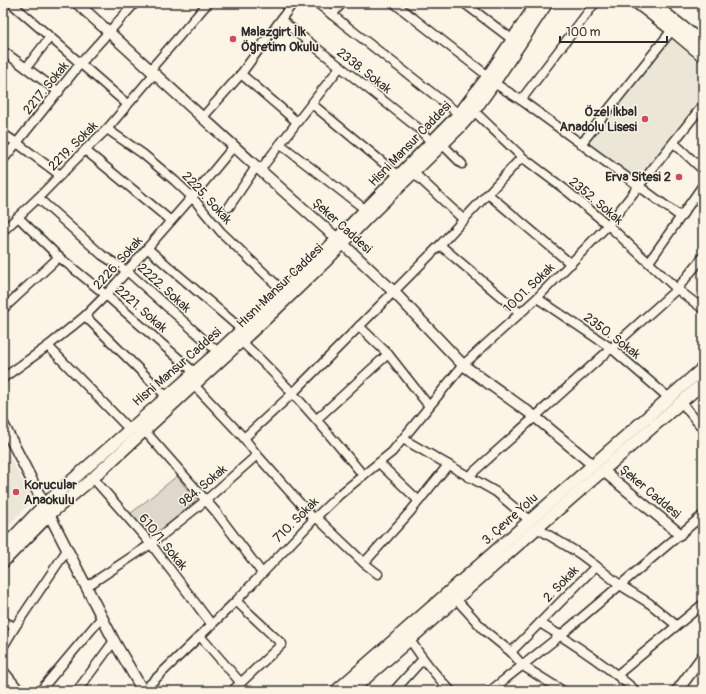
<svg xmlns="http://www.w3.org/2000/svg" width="706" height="694" font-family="Pangolin,sans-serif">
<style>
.built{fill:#ece6d7}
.green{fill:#ded8ca;stroke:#84827a}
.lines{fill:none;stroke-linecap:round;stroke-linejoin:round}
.minor-casing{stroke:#2b2b2b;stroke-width:11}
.tertiary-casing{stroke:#2b2b2b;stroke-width:13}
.secondary-casing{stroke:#2b2b2b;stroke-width:14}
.minor{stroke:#fcf5e5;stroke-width:8}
.tertiary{stroke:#fcf5e5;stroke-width:10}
.secondary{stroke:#fcf5e5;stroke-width:11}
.poi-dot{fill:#d1495b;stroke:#fcf5e5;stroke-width:1.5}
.labels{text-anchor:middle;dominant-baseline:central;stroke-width:3;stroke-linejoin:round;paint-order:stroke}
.poi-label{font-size:13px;font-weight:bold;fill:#2b2b2b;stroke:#fcf5e5;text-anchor:start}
.street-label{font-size:13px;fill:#2b2b2b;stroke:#fcf5e5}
</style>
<rect width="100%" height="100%" fill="#fcf5e5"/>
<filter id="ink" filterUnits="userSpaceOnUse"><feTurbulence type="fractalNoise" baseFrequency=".025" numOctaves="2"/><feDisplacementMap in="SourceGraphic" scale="8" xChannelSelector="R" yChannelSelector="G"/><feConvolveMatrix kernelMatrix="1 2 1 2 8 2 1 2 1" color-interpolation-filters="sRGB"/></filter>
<g filter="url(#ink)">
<!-- built -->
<g class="built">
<path d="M 671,38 L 703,67 L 703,95 L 638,178 L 588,142 Z"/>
<path d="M 3,445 L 33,500 L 3,531 Z"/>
</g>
<!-- green -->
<path class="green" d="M 177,476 L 197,502 L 150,538 L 130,514 Z"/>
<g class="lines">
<defs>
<g id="minor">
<path d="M 11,3 L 127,104"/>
<path d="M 317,3 L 459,114"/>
<path d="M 394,3 L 488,76"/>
<path d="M 464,3 L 513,40"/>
<path d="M 3,6 L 5,3"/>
<path d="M 332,15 L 342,3"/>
<path d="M 281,20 L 418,128 L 431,142"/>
<path d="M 3,51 L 59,92"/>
<path d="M 26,68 L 50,37"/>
<path d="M 150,70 L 208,3"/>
<path d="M 241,74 L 297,122"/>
<path d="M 494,83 L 521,100 L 681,217"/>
<path d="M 521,100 L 595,3"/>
<path d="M 312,104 L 398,175"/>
<path d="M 474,111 L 522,157 L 567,191 L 608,225 L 677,289 L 703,309"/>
<path d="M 203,117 L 241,74 L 293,3"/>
<path d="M 107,129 L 143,154 L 175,181 L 192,197 L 221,232 L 283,291"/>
<path d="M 3,134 L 17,143 L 60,175"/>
<path d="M 674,143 L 703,170"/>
<path d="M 280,144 L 366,210"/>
<path d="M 442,144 L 462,164"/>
<path d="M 581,144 L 672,30"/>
<path d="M 85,150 L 171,221"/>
<path d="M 3,160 L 80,64 L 135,3"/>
<path d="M 260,170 L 340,67"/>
<path d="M 414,173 L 464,220"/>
<path d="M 488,194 L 571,264"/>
<path d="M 38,198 L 102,255 L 127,271 L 218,352"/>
<path d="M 229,207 L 256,167"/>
<path d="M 18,217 L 59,257 L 106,295 L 194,372"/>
<path d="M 3,231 L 38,198 L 85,150 L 107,129 L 154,74"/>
<path d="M 440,245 L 520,313"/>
<path d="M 147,248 L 241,329"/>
<path d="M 649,262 L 703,185"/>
<path d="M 537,298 L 611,348 L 669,398"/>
<path d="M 3,309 L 59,257"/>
<path d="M 85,316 L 166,396"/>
<path d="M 359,326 L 388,354 L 429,406"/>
<path d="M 242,342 C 286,383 325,429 363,475"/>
<path d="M 48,346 L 129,429"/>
<path d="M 3,378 L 48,346 L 85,316 L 106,295 L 192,197 L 234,146"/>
<path d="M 681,402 L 703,429"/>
<path d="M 317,419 L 388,354"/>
<path d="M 144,430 L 216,512 L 262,573"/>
<path d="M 244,438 L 292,394 L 440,245 L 522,157"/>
<path d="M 403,439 L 496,492 L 529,520"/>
<path d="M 257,455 L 314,519"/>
<path d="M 379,463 L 419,501"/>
<path d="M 468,477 L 677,289 L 703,257"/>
<path d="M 93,478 L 151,544 L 212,625"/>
<path d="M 316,517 L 364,563 L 378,574"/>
<path d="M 364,563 L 410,512 L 448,465"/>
<path d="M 596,566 L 620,585 L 649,603 L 676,625"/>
<path d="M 86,587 L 151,544 L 205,501 L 257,455 L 244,438 L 194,385"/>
<path d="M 456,599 L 485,631 L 511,652 L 523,666 L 563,691"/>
<path d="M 3,621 L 15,627"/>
<path d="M 540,623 C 573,643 606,665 636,691"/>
<path d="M 200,636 L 241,683"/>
<path d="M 410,640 C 422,658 435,675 451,691"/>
<path d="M 3,647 L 15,627 L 67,550"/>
<path d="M 511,652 L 596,566 L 580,554 L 537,528"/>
<path d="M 3,670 L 20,691"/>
<path d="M 617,675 L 703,604"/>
<path d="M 40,691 L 102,617"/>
<path d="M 77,691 L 114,641"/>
<path d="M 143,691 L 236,601 L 316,517 L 339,495 L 392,452 L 463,365 L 537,298 L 608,225 L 703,105"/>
<path d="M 232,691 L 282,644 L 236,601"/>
<path d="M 394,691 L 423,659"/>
<path d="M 490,691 L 561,635 L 703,515"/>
</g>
<g id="tertiary">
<path d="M 77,3 L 260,170 L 343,244 L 393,291 L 463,365 L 534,416 L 593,465"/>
<path d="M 3,424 L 114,641 L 143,691"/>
<path d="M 601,472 L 607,474 L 680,534"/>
<path d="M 677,691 L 703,656"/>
</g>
<g id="secondary">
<path d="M 637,3 L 672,30 L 703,56"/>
<path d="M 652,3 L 703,43"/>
<path d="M 3,548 L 45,504 L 218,352 L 323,253 L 459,114 L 488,76 L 537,3"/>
<path d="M 3,562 L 50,514 L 93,478 L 273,312 L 327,260 L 368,217 L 459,128 L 474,111 L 494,83 L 547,3"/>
<path d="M 336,691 C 459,584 581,476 703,368"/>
<path d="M 351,691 L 703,383"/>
</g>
</defs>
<!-- minor casing -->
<use href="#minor" class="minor-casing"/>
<!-- tertiary casing -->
<use href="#tertiary" class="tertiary-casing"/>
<!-- secondary casing -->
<use href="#secondary" class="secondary-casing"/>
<!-- minor -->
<use href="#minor" class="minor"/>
<!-- tertiary -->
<use href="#tertiary" class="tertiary"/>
<!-- secondary -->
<use href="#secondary" class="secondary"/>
</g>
</g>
<!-- markers -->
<g class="poi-dot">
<circle cx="233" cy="39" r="4"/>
<circle cx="645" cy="119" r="4"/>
<circle cx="679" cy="177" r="4"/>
<circle cx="16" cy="492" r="4"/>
</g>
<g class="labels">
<!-- poi labels -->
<g class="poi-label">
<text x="241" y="32">Malazgirt İlk<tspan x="241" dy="15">Öğretim Okulu</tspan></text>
<text x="637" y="112" text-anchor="end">Özel İkbal<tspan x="637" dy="15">Anadolu Lisesi</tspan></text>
<text x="671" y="177" text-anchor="end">Erva Sitesi 2</text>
<text x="24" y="485">Korucular<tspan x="24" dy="15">Anaokulu</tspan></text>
</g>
<!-- street labels -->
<g class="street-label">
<text transform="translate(364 71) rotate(38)">2338. Sokak</text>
<text transform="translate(46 88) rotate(-51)">2217. Sokak</text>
<text transform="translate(410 144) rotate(-46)">Hisni Mansur Caddesi</text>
<text transform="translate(73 146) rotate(-45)">2219. Sokak</text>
<text transform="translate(207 198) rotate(47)">2225. Sokak</text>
<text transform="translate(596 201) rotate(40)">2352. Sokak</text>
<text transform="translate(342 226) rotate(42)">Şeker Caddesi</text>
<text transform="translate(118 263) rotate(-48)">2226. Sokak</text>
<text transform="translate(280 286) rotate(-44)">Hısnı Mansur Caddesi</text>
<text transform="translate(164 288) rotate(42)">2222. Sokak</text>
<text transform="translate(529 288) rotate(-44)">1001. Sokak</text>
<text transform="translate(141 309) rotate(41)">2221. Sokak</text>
<text transform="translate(612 336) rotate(37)">2350. Sokak</text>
<text transform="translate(177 367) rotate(-41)">Hisni Mansur Caddesi</text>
<text transform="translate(203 486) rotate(-40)">984. Sokak</text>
<text transform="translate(650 492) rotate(40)">Şeker Caddesi</text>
<text transform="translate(510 519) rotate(-42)">3. Çevre Yolu</text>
<text transform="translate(296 520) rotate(-45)">710. Sokak</text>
<text transform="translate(163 542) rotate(51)">610/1. Sokak</text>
<text transform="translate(561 584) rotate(-46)">2. Sokak</text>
</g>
</g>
<!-- margin -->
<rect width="706" height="694" fill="none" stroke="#fcf5e5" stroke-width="16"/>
<rect x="8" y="8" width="690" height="678" fill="none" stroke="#2b2b2b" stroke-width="1.5" filter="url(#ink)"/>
<!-- scale -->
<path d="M560 36v6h107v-6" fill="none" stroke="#2b2b2b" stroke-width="2"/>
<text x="566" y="36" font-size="12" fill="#2b2b2b" stroke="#fcf5e5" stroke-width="3" paint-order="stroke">100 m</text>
</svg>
